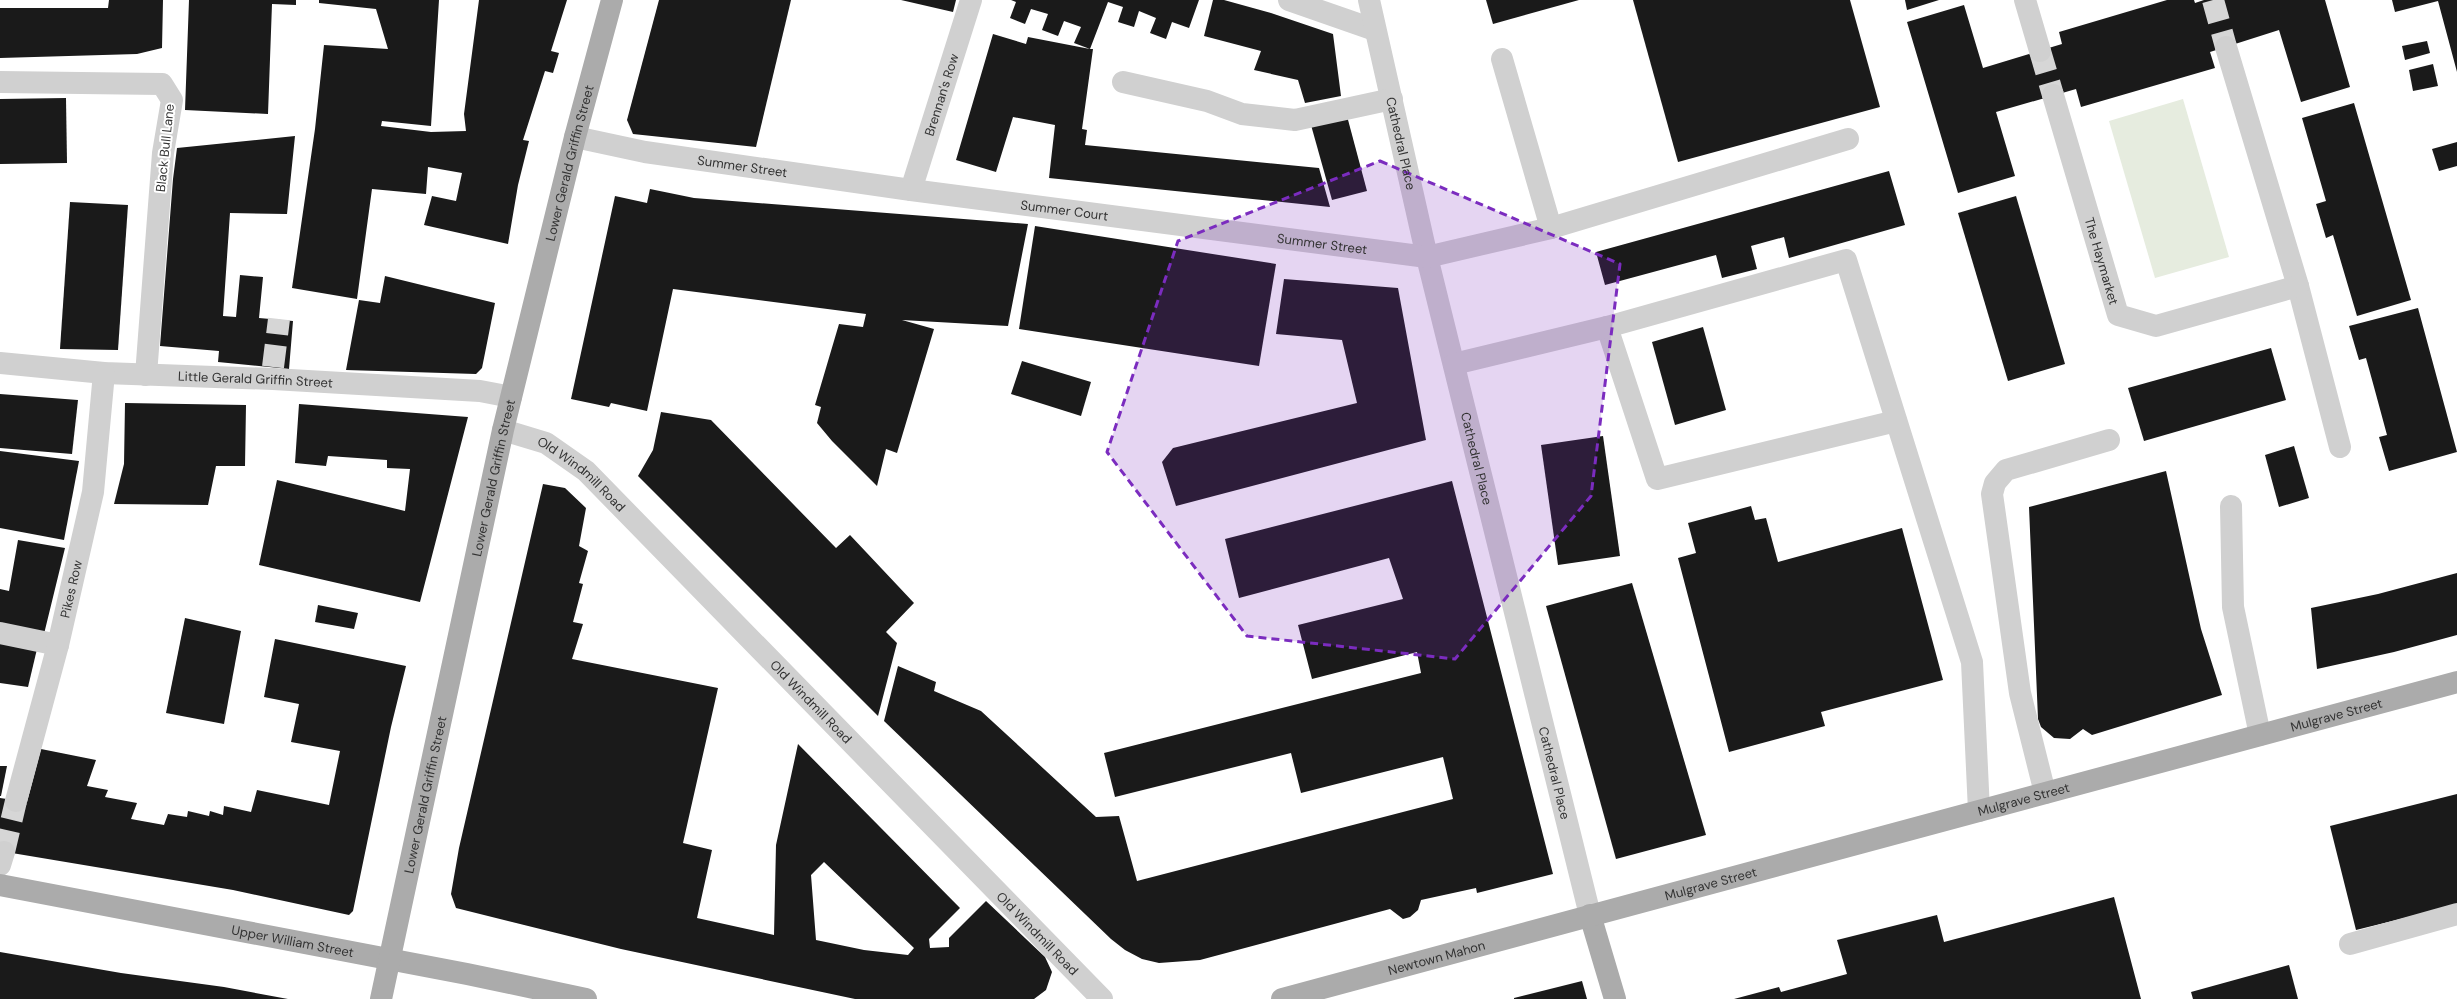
<svg xmlns="http://www.w3.org/2000/svg" width="2457" height="999" font-family="'DM Sans',sans-serif">
<style>
.green{fill:#e6ecdf}
.building{fill:#1a1a1a;fill-rule:evenodd}
.lines{fill:none;stroke-linecap:round;stroke-linejoin:round}
.minor-tunnel{stroke:#d6d6d6;stroke-width:22;stroke-dasharray:22 11;stroke-linecap:butt}
.minor{stroke:#d0d0d0;stroke-width:22}
.major{stroke:#ababab;stroke-width:22}
.marked{fill:#7b2cbf;fill-opacity:0.2;stroke:#7b2cbf;stroke-width:3;stroke-dasharray:8 5;stroke-linejoin:round}
.labels{text-anchor:middle;dominant-baseline:central;stroke-width:4;stroke-linejoin:round;paint-order:stroke}
.street-label{font-size:13px;fill:#333;stroke:#fff}
</style>
<rect width="100%" height="100%" fill="#fff"/>
<!-- green -->
<path class="green" d="M 2183,99 L 2229,257 L 2155,278 L 2109,121 Z"/>
<!-- building -->
<g class="building">
<path d="M 109,0 L 163,0 L 162,48 L 137,54 L 0,58 L 0,8 L 108,8 Z"/>
<path d="M 189,0 L 296,0 L 296,5 L 272,4 L 268,114 L 185,110 Z"/>
<path d="M 319,0 L 439,0 L 431,126 L 382,121 L 381,126 L 431,132 L 466,131 L 464,114 L 479,0 L 567,0 L 551,51 L 559,53 L 553,73 L 545,71 L 523,140 L 529,141 L 518,185 L 508,244 L 424,225 L 432,196 L 456,201 L 462,173 L 428,167 L 426,194 L 372,189 L 357,299 L 292,288 L 315,129 L 324,45 L 388,49 L 376,9 L 319,3 Z"/>
<path d="M 659,0 L 791,0 L 756,147 L 633,134 L 627,120 Z"/>
<path d="M 901,0 L 956,0 L 953,12 Z"/>
<path d="M 1011,0 L 1199,0 L 1189,28 L 1172,22 L 1166,39 L 1150,33 L 1156,18 L 1139,11 L 1134,27 L 1118,22 L 1123,7 L 1108,2 L 1090,49 L 1093,49 L 1082,129 L 1087,130 L 1085,145 L 1319,168 L 1330,207 L 1049,178 L 1055,125 L 1013,117 L 996,172 L 956,160 L 993,34 L 1026,44 L 1028,37 L 1090,49 L 1074,43 L 1081,27 L 1064,21 L 1058,36 L 1042,30 L 1048,14 L 1031,9 L 1025,24 L 1010,18 L 1016,2 Z"/>
<path d="M 1213,0 L 1224,0 L 1271,13 L 1333,34 L 1341,96 L 1305,103 L 1298,80 L 1254,70 L 1261,51 L 1204,36 Z"/>
<path d="M 1486,0 L 1579,0 L 1493,24 Z"/>
<path d="M 1633,0 L 1850,0 L 1880,107 L 1678,162 Z"/>
<path d="M 1905,0 L 1939,0 L 1907,10 Z"/>
<path d="M 2167,0 L 2194,0 L 2195,3 L 2204,0 L 2325,0 L 2350,87 L 2301,102 L 2279,30 L 2210,52 L 2215,68 L 2081,107 L 2076,89 L 1996,112 L 2015,176 L 1958,193 L 1907,22 L 1964,5 L 1983,68 L 2062,44 L 2059,32 Z"/>
<path d="M 2392,0 L 2457,0 L 2457,72 L 2438,1 L 2395,12 Z"/>
<path d="M 2427,41 L 2430,53 L 2405,60 L 2402,46 Z"/>
<path d="M 2433,64 L 2438,86 L 2413,91 L 2409,70 Z"/>
<path d="M 66,98 L 67,163 L 0,164 L 0,99 Z"/>
<path d="M 2354,103 L 2411,300 L 2357,316 L 2333,235 L 2326,238 L 2316,204 L 2326,201 L 2302,118 Z"/>
<path d="M 1347,116 L 1367,191 L 1332,200 L 1311,125 Z"/>
<path d="M 295,136 L 287,214 L 230,213 L 223,316 L 236,317 L 240,275 L 263,277 L 259,318 L 293,321 L 289,369 L 218,362 L 219,351 L 160,346 L 173,179 L 177,148 Z"/>
<path d="M 2457,142 L 2457,166 L 2439,171 L 2432,149 Z"/>
<path d="M 1889,171 L 1905,225 L 1789,258 L 1784,237 L 1751,246 L 1757,269 L 1722,278 L 1716,255 L 1605,285 L 1596,252 Z"/>
<path d="M 650,189 L 694,198 L 1028,224 L 1008,326 L 902,320 L 934,329 L 897,453 L 886,449 L 877,486 L 832,441 L 817,423 L 821,407 L 815,405 L 839,324 L 863,327 L 866,314 L 673,289 L 647,411 L 611,403 L 609,407 L 571,399 L 615,196 L 647,203 Z"/>
<path d="M 2016,196 L 2065,364 L 2008,381 L 1958,213 Z"/>
<path d="M 70,202 L 128,205 L 118,350 L 60,349 Z"/>
<path d="M 1035,226 L 1276,264 L 1259,366 L 1019,329 Z"/>
<path d="M 385,276 L 495,303 L 482,368 L 476,374 L 346,370 L 359,300 L 380,303 Z"/>
<path d="M 1284,279 L 1398,288 L 1426,440 L 1176,506 L 1162,462 L 1173,448 L 1357,403 L 1342,340 L 1276,334 Z"/>
<path d="M 2418,308 L 2457,452 L 2389,471 L 2379,437 L 2387,435 L 2374,387 L 2366,358 L 2359,360 L 2349,326 Z"/>
<path d="M 1703,327 L 1726,410 L 1675,425 L 1652,342 Z"/>
<path d="M 2271,348 L 2286,400 L 2144,441 L 2128,388 Z"/>
<path d="M 1022,361 L 1091,382 L 1081,416 L 1011,394 Z"/>
<path d="M 0,394 L 78,400 L 72,454 L 0,448 Z"/>
<path d="M 125,403 L 246,405 L 245,466 L 216,466 L 208,505 L 114,504 L 124,464 Z"/>
<path d="M 299,404 L 468,417 L 420,602 L 259,565 L 277,480 L 405,511 L 410,469 L 387,468 L 387,460 L 328,456 L 326,466 L 295,463 Z"/>
<path d="M 661,412 L 711,420 L 836,548 L 850,535 L 914,603 L 886,632 L 897,643 L 878,716 L 638,476 L 653,450 Z"/>
<path d="M 1603,436 L 1620,556 L 1558,565 L 1541,445 Z"/>
<path d="M 2294,446 L 2309,498 L 2279,507 L 2265,455 Z"/>
<path d="M 0,451 L 79,461 L 64,540 L 0,528 Z"/>
<path d="M 2166,471 L 2201,629 L 2222,695 L 2092,735 L 2083,729 L 2070,739 L 2054,738 L 2041,727 L 2038,719 L 2029,507 Z"/>
<path d="M 1452,481 L 1553,874 L 1477,893 L 1476,888 L 1421,900 L 1418,910 L 1410,917 L 1403,919 L 1390,909 L 1200,960 L 1159,963 L 1142,959 L 1125,950 L 1111,939 L 884,721 L 898,666 L 936,682 L 934,691 L 981,711 L 1096,817 L 1119,816 L 1137,881 L 1453,799 L 1443,757 L 1301,793 L 1291,753 L 1115,797 L 1104,753 L 1421,673 L 1417,652 L 1312,679 L 1298,625 L 1403,599 L 1389,558 L 1239,598 L 1225,539 Z"/>
<path d="M 543,484 L 565,488 L 586,508 L 579,546 L 588,551 L 579,583 L 583,584 L 573,622 L 583,624 L 572,659 L 718,688 L 683,843 L 712,850 L 697,918 L 774,935 L 776,845 L 798,744 L 960,908 L 929,939 L 930,948 L 949,947 L 949,938 L 986,901 L 1045,957 L 1052,972 L 1046,990 L 1034,999 L 855,999 L 621,949 L 456,908 L 451,894 L 459,848 ZM 824,862 L 914,948 L 908,955 L 864,950 L 816,940 L 811,875 Z"/>
<path d="M 1751,506 L 1755,520 L 1766,518 L 1778,562 L 1902,528 L 1943,680 L 1821,712 L 1825,726 L 1729,752 L 1678,558 L 1696,553 L 1688,523 Z"/>
<path d="M 18,540 L 65,548 L 44,634 L 0,624 L 0,589 L 9,591 Z"/>
<path d="M 2457,573 L 2457,635 L 2394,652 L 2317,669 L 2311,608 L 2378,594 Z"/>
<path d="M 1632,583 L 1706,835 L 1616,859 L 1546,606 Z"/>
<path d="M 318,605 L 358,613 L 354,629 L 315,622 Z"/>
<path d="M 185,618 L 241,631 L 224,724 L 166,713 Z"/>
<path d="M 275,639 L 406,666 L 391,727 L 353,911 L 349,915 L 233,890 L 0,851 L 0,798 L 27,802 L 41,749 L 96,760 L 87,786 L 108,790 L 105,797 L 137,803 L 131,819 L 164,825 L 168,814 L 187,817 L 188,811 L 209,816 L 210,811 L 223,815 L 224,806 L 251,812 L 257,790 L 329,805 L 340,751 L 291,742 L 299,704 L 264,697 Z"/>
<path d="M 0,642 L 37,649 L 28,687 L 0,683 Z"/>
<path d="M 0,766 L 7,766 L 1,796 L 0,796 Z"/>
<path d="M 2457,794 L 2457,905 L 2356,930 L 2330,826 Z"/>
<path d="M 2114,897 L 2141,999 L 1734,999 L 1779,987 L 1781,992 L 1847,974 L 1837,940 L 1937,915 L 1944,942 Z"/>
<path d="M 0,952 L 121,973 L 224,987 L 288,999 L 0,999 Z"/>
<path d="M 2289,965 L 2298,999 L 2193,999 L 2191,992 Z"/>
<path d="M 1582,981 L 1587,999 L 1514,999 L 1514,998 Z"/>
</g>
<g class="lines">
<!-- minor-tunnel -->
<g class="minor-tunnel">
<path d="M 2213,0 L 2226,47"/>
<path d="M 2040,51 L 2053,95"/>
<path d="M 273,367 L 279,319"/>
<path d="M 4,852 L 16,801"/>
</g>
<!-- minor -->
<g class="minor">
<path d="M 1289,0 L 1375,30"/>
<path id="s1" d="M 1369,0 L 1427,257 L 1590,915"/>
<path d="M 2025,0 L 2040,51"/>
<path d="M 2226,47 L 2298,286 L 2340,447"/>
<path d="M 1502,59 L 1551,228"/>
<path d="M 0,82 L 162,84 L 172,100 L 163,153 L 146,375"/>
<path d="M 1123,82 L 1207,101 L 1242,114 L 1295,120 L 1392,99"/>
<path id="s2" d="M 2053,95 L 2118,315 L 2156,326 L 2298,286"/>
<path id="s3" d="M 575,137 L 645,152 L 911,190 L 1427,257 L 1551,228 L 1848,139"/>
<path id="s4" d="M 911,190 L 971,0"/>
<path d="M 1607,327 L 1657,479 L 1896,421"/>
<path id="s5" d="M 0,363 L 104,373 L 273,379 L 480,391 L 511,397"/>
<path d="M 1454,364 L 1607,327 L 1846,260 L 1972,662 L 1979,811"/>
<path id="s6" d="M 503,430 L 546,443 L 586,471 L 1102,999"/>
<path d="M 2231,506 L 2233,607 L 2260,735"/>
<path d="M 0,633 L 58,645"/>
<path d="M 2045,793 L 2020,693 L 1992,494 L 1995,483 L 2006,470 L 2109,440"/>
<path id="s7" d="M 16,801 L 58,645 L 93,492 L 104,373"/>
<path d="M 0,865 L 4,852"/>
<path d="M 2350,944 L 2457,914"/>
</g>
<!-- major -->
<g class="major">
<path id="s8" d="M 0,885 L 467,974 L 586,999"/>
<path d="M 1590,915 L 1615,999"/>
<path id="s9" d="M 381,999 L 503,430 L 575,137 L 612,0"/>
<path id="s10" d="M 1282,999 L 2457,682"/>
</g>
</g>
<!-- marked area -->
<path class="marked" d="M 1380,161 L 1620,264 L 1591,496 L 1455,659 L 1247,636 L 1107,452 L 1178,241 Z"/>
<g class="labels">
<!-- street labels -->
<g class="street-label">
<text stroke="none"><textPath href="#s4" startOffset="100">Brennan's Row</textPath></text>
<text stroke="none"><textPath href="#s1" startOffset="147">Cathedral Place</textPath></text>
<text transform="translate(165 148) rotate(-84)">Black Bull Lane</text>
<text stroke="none"><textPath href="#s9" startOffset="857">Lower Gerald Griffin Street</textPath></text>
<text stroke="none"><textPath href="#s3" startOffset="170">Summer Street</textPath></text>
<text stroke="none"><textPath href="#s3" startOffset="495">Summer Court</textPath></text>
<text stroke="none"><textPath href="#s3" startOffset="755">Summer Street</textPath></text>
<text stroke="none"><textPath href="#s2" startOffset="173">The Haymarket</textPath></text>
<text stroke="none"><textPath href="#s5" startOffset="256">Little Gerald Griffin Street</textPath></text>
<text stroke="none"><textPath href="#s1" startOffset="471">Cathedral Place</textPath></text>
<text stroke="none"><textPath href="#s6" startOffset="92">Old Windmill Road</textPath></text>
<text stroke="none"><textPath href="#s9" startOffset="533">Lower Gerald Griffin Street</textPath></text>
<text stroke="none"><textPath href="#s7" startOffset="219">Pikes Row</textPath></text>
<text stroke="none"><textPath href="#s6" startOffset="416">Old Windmill Road</textPath></text>
<text stroke="none"><textPath href="#s10" startOffset="1092">Mulgrave Street</textPath></text>
<text stroke="none"><textPath href="#s1" startOffset="795">Cathedral Place</textPath></text>
<text stroke="none"><textPath href="#s9" startOffset="209">Lower Gerald Griffin Street</textPath></text>
<text stroke="none"><textPath href="#s10" startOffset="768">Mulgrave Street</textPath></text>
<text stroke="none"><textPath href="#s10" startOffset="444">Mulgrave Street</textPath></text>
<text stroke="none"><textPath href="#s6" startOffset="740">Old Windmill Road</textPath></text>
<text stroke="none"><textPath href="#s8" startOffset="298">Upper William Street</textPath></text>
<text stroke="none"><textPath href="#s10" startOffset="160">Newtown Mahon</textPath></text>
</g>
</g>
</svg>
